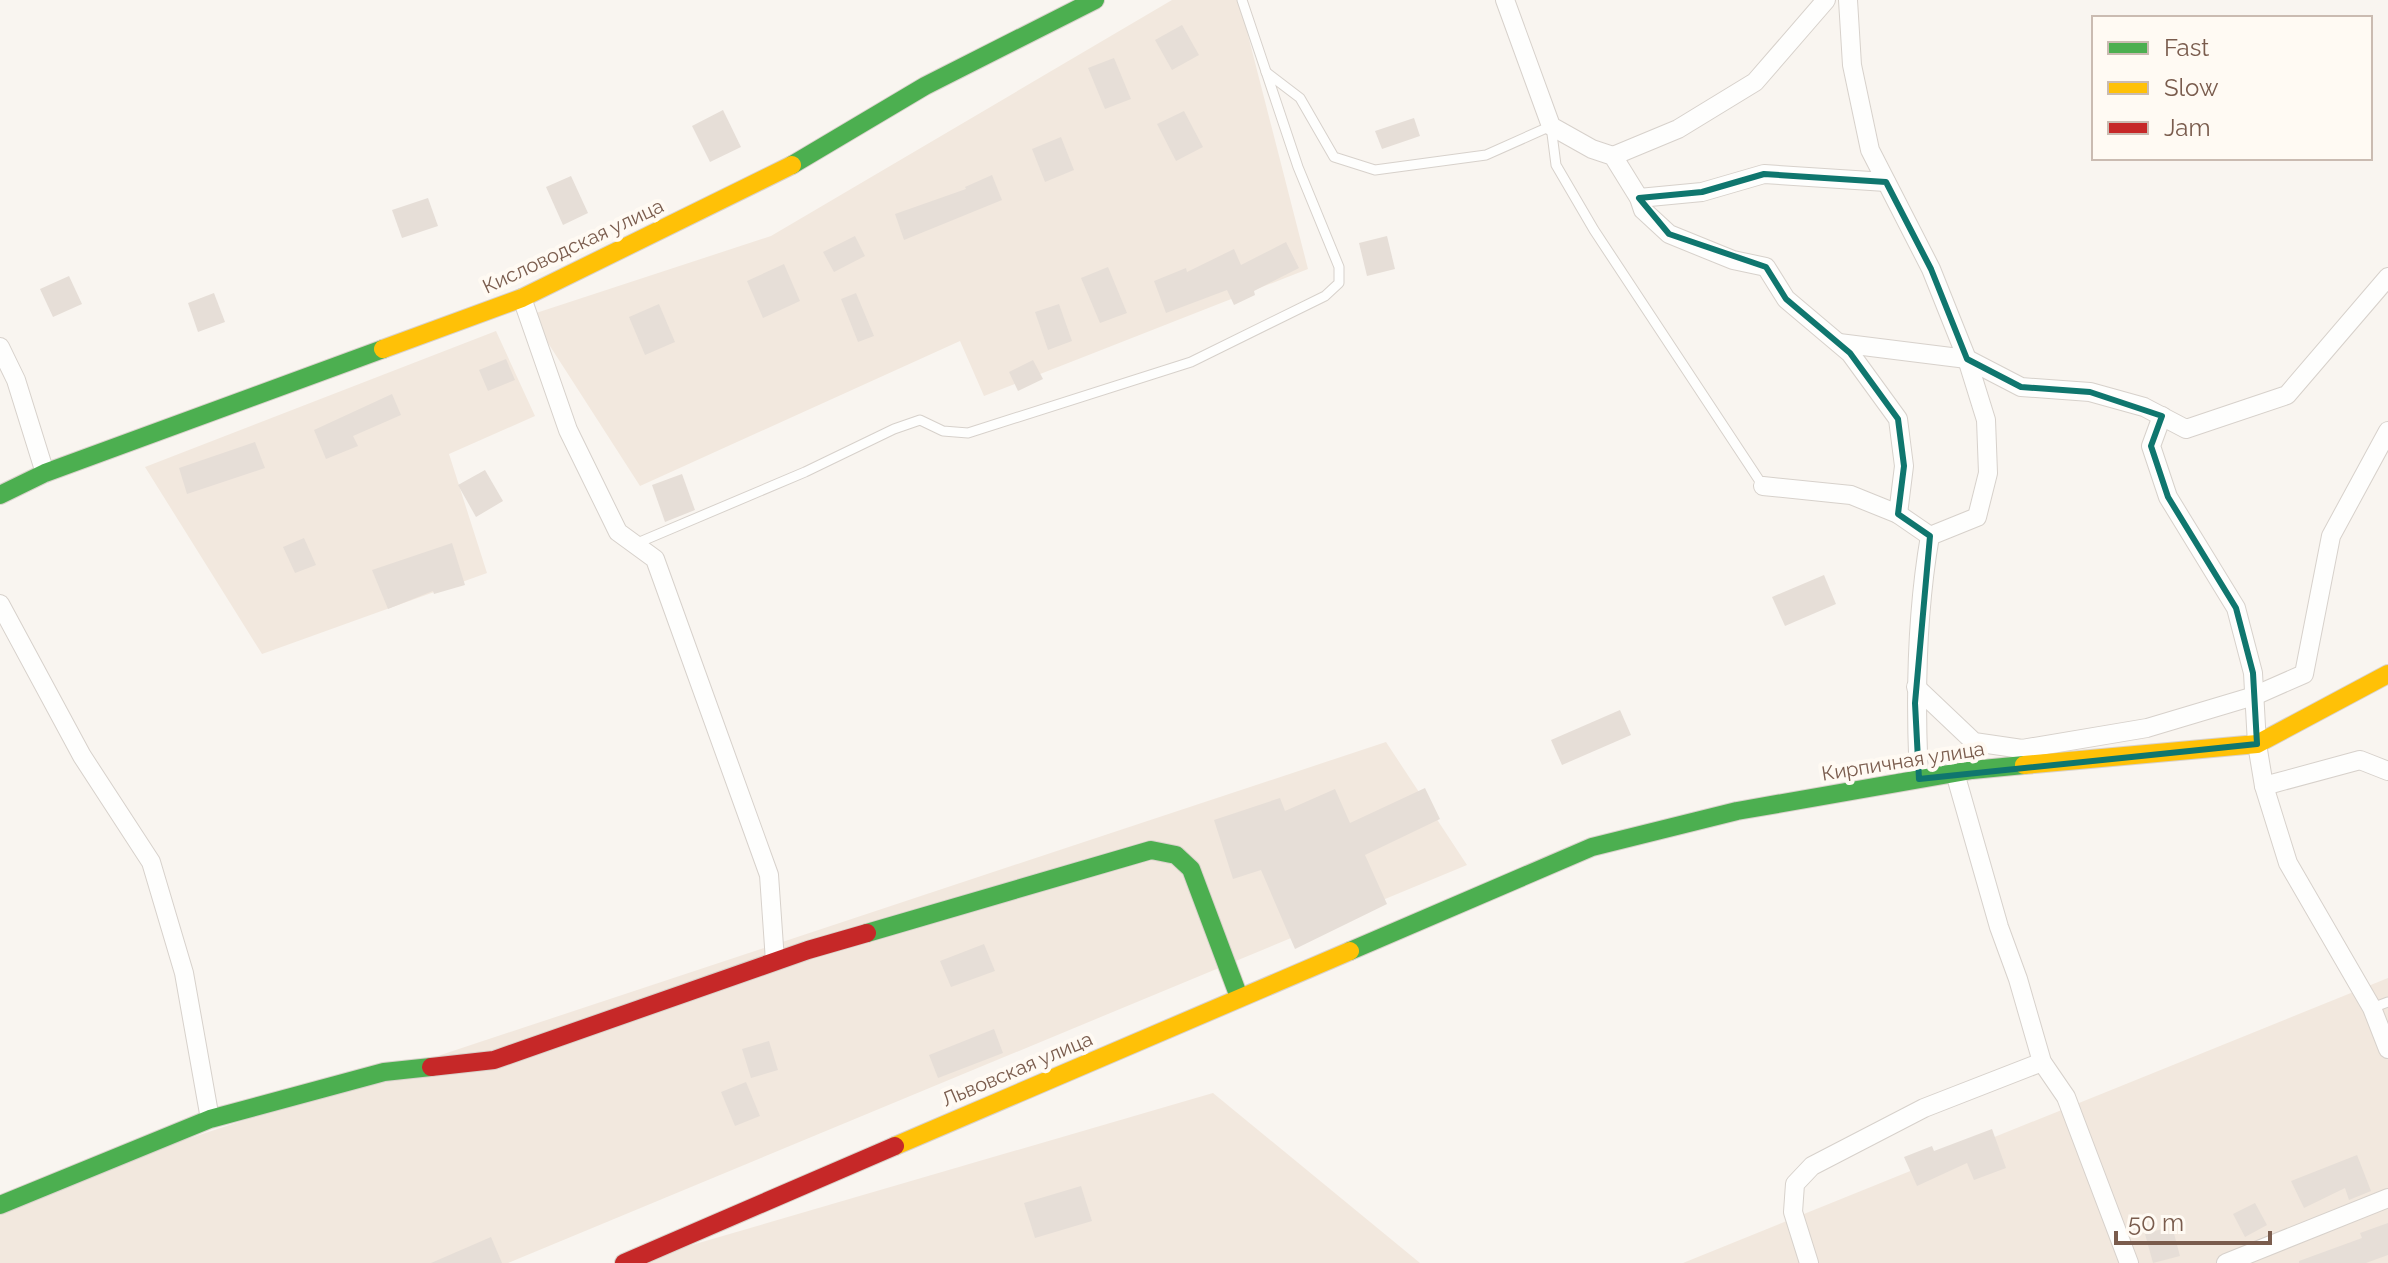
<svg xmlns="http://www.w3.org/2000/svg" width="2388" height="1263" font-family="Raleway,sans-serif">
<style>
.residential{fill:#f2e8de}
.building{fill:#e6ded7}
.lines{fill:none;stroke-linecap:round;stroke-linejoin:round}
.lane-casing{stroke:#d7d1cb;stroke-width:11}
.street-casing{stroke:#d7d1cb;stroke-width:20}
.fast-casing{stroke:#d9d2cb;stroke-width:20}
.slow-casing{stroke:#d9d2cb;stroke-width:20}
.jam-casing{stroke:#d9d2cb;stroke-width:20}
.lane{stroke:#fefefd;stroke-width:9}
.street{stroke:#fefefd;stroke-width:18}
.fast{stroke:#4caf50;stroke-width:18}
.slow{stroke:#ffc107;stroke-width:18}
.jam{stroke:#c62828;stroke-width:18}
.marked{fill:none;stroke:#0f766e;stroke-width:6;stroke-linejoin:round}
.labels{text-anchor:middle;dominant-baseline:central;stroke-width:8;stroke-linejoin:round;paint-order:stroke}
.street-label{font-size:20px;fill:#7a5c4d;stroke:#fffaf3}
</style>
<rect width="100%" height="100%" fill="#f9f5f0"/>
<!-- residential -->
<g class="residential">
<path d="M 1172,0 L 1239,0 L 1308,269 L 984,396 L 960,341 L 640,486 L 530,315 L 771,236 Z"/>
<path d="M 496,331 L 535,416 L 449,454 L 487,573 L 262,654 L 145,467 Z"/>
<path d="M 1386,742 L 1467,865 L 508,1263 L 0,1263 L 0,1201 Z"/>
<path d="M 2388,978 L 2388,1263 L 1683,1263 Z"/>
<path d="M 1213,1093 L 1420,1263 L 630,1263 Z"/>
</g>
<!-- building -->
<g class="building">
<path d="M 1182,25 L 1199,55 L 1172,70 L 1155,40 Z"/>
<path d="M 1114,58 L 1131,99 L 1105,109 L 1088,68 Z"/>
<path d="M 723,110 L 741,147 L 710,162 L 692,126 Z"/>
<path d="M 1184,111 L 1203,147 L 1176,161 L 1157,124 Z"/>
<path d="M 1414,118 L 1420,136 L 1382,149 L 1375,131 Z"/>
<path d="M 1061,137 L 1074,170 L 1045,182 L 1032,149 Z"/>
<path d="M 992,175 L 1002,200 L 904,240 L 895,214 L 966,189 L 965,187 Z"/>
<path d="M 571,176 L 588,213 L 563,225 L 546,187 Z"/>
<path d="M 428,198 L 438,226 L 402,238 L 392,210 Z"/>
<path d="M 855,236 L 865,256 L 834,272 L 823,252 Z"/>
<path d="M 1387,236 L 1395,269 L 1367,276 L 1359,243 Z"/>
<path d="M 1286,242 L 1299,268 L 1254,291 L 1255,295 L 1234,305 L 1227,290 L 1166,313 L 1154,281 L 1186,268 L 1187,272 L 1234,249 L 1241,265 Z"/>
<path d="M 784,264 L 800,301 L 763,318 L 747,281 Z"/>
<path d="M 1108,267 L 1127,313 L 1100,323 L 1081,278 Z"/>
<path d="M 69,276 L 82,304 L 53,317 L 40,289 Z"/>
<path d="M 214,293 L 225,322 L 198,332 L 188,303 Z"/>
<path d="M 856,293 L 874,336 L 858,342 L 841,299 Z"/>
<path d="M 659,304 L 675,342 L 645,355 L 629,317 Z"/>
<path d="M 1059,304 L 1072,341 L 1048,350 L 1035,312 Z"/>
<path d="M 506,359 L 515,380 L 488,391 L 479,370 Z"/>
<path d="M 1033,360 L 1043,379 L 1018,391 L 1009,372 Z"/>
<path d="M 392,394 L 401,415 L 353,436 L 358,446 L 326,459 L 314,430 Z"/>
<path d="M 255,442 L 265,468 L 187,494 L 179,468 Z"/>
<path d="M 485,470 L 503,501 L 476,517 L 458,485 Z"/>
<path d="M 682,474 L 695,510 L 665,522 L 652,485 Z"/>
<path d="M 304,538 L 316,565 L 295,573 L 283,547 Z"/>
<path d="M 452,543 L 465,585 L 434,594 L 433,591 L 388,609 L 372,570 Z"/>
<path d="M 1824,575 L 1836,604 L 1785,626 L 1772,597 Z"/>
<path d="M 1620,710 L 1631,735 L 1562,765 L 1551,740 Z"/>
<path d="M 1425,788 L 1440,819 L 1365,855 L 1387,904 L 1295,949 L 1261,870 L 1233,879 L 1214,820 L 1280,798 L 1285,811 L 1335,789 L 1350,823 Z"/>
<path d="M 984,944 L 995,971 L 951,987 L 940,961 Z"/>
<path d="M 994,1029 L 1003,1053 L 938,1078 L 929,1055 Z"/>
<path d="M 769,1041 L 778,1070 L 751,1078 L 742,1049 Z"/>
<path d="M 746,1082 L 760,1116 L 735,1126 L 721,1092 Z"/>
<path d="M 1992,1129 L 2006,1168 L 1974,1180 L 1967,1163 L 1917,1186 L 1904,1157 L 1932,1146 L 1934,1151 Z"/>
<path d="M 2357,1155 L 2371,1191 L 2349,1200 L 2345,1188 L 2304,1208 L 2291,1181 Z"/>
<path d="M 1081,1186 L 1092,1221 L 1035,1238 L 1024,1203 Z"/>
<path d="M 2255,1203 L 2267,1225 L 2245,1237 L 2233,1214 Z"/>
<path d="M 2388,1223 L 2388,1255 L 2366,1263 L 2299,1263 L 2299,1261 L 2362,1238 L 2360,1233 Z"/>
<path d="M 2172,1226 L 2180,1256 L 2153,1263 L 2145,1234 Z"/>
<path d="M 491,1237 L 502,1263 L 431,1263 Z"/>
</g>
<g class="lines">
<defs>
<g id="lane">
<path d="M 1266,72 L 1300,98 L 1334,157 L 1375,170 L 1486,155 L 1551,126 L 1556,165 L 1594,230 L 1763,486"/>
<path d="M 635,544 L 805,472 L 894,429 L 920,420 L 943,431 L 968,433 L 1191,362 L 1325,296 L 1339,283 L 1339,267 L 1298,167 L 1242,0"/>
<path d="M 2372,1008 L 2388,1002"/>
</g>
<g id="street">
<path d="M 1505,0 L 1551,126 L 1592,149 L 1613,156 L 1639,198 L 1643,210 L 1669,234 L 1733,260 L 1766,267 L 1786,299 L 1850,353 L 1898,419 L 1904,466 L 1898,514"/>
<path d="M 1848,0 L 1852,65 L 1870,150 L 1931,269 L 1967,359 L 1986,420 L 1988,473 L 1977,517 L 1930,536 C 1916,616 1915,698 1919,779"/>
<path d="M 1613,156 L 1678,129 L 1755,82 L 1826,0"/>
<path d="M 1639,198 L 1702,192 L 1764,174 L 1886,182"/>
<path d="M 522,298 L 568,430 L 618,532 L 655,559 L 769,875 L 775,961"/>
<path d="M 1839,343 L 1967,359 L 2021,387 L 2090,392 L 2144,407 L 2186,429 L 2287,395 L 2388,277"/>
<path d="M 0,347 L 16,380 L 45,473"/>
<path d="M 2162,416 L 2151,446 L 2168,497 L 2236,608 L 2253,673 L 2257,744 L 2264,786 L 2288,863 L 2372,1008 L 2388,1049"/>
<path d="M 1763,486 L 1851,495 L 1898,514 L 1930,536"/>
<path d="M 0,604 L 82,756 L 151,862 L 184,973 L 210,1119"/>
<path d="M 1916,687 L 1974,742 L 2022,749 L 2147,728 L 2254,696 L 2304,674 L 2331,536 L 2388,431"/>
<path d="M 1955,773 L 1999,927 L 2018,979 L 2042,1062 L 2066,1097 L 2129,1263"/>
<path d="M 2264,786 L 2360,760 L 2388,771"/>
<path d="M 1809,1263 L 1793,1212 L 1795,1184 L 1812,1166 L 1924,1108 L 2042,1062"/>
<path d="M 2226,1263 L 2388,1198"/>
</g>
<g id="fast">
<path d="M 792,165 L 925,86 L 1095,0"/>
<path d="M 0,495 L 45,473 L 383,349"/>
<path d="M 867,933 L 1151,850 L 1176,855 L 1191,869 L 1239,997"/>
<path d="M 1350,951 L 1592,847 L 1737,811 L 1972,770 L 2024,765"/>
<path d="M 0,1205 L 210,1119 L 384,1072 L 431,1067"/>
</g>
<g id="slow">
<path d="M 383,349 L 522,298 L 792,165"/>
<path d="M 2024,765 L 2257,744 L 2388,674"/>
<path d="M 895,1146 L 1350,951"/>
</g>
<g id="jam">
<path d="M 431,1067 L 494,1060 L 808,950 L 867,933"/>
<path d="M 624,1263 L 895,1146"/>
</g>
</defs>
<!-- lane casing -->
<use href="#lane" class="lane-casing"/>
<!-- street casing -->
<use href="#street" class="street-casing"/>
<!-- fast casing -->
<use href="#fast" class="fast-casing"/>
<!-- slow casing -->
<use href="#slow" class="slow-casing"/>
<!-- jam casing -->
<use href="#jam" class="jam-casing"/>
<!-- lane -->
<use href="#lane" class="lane"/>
<!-- street -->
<use href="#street" class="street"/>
<!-- fast -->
<use href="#fast" class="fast"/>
<!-- slow -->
<use href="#slow" class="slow"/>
<!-- jam -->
<use href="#jam" class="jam"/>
</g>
<!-- marked area -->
<path class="marked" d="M 1764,174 L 1886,182 L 1931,269 L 1967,359 L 2021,387 L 2090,392 L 2162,416 L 2151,446 L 2168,497 L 2236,608 L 2253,673 L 2257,744 L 1919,779 L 1915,703 L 1930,536 L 1898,514 L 1904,466 L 1898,419 L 1850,353 L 1786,299 L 1766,267 L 1669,234 L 1639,198 L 1702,192 Z"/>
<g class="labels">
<!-- street labels -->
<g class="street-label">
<text transform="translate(573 246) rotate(-25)">Кисловодская улица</text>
<text transform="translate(1903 761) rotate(-9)">Кирпичная улица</text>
<text transform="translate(1017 1069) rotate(-23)">Львовская улица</text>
</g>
</g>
<!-- legend -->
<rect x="2092" y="16" width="280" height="144" fill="#fffaf3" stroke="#cabbb1" stroke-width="2"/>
<rect x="2108" y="42" width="40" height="12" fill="#4caf50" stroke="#cabbb1" stroke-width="2"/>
<text x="2164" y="56" font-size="24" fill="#7a5c4d">Fast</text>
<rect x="2108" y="82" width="40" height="12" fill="#ffc107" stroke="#cabbb1" stroke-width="2"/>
<text x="2164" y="96" font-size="24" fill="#7a5c4d">Slow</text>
<rect x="2108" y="122" width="40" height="12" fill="#c62828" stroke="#cabbb1" stroke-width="2"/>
<text x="2164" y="136" font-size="24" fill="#7a5c4d">Jam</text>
<!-- scale -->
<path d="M2116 1231v12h154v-12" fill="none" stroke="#7a5c4d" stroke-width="4"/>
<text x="2128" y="1231" font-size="24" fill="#7a5c4d" stroke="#fffaf3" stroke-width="6" paint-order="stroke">50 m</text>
</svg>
